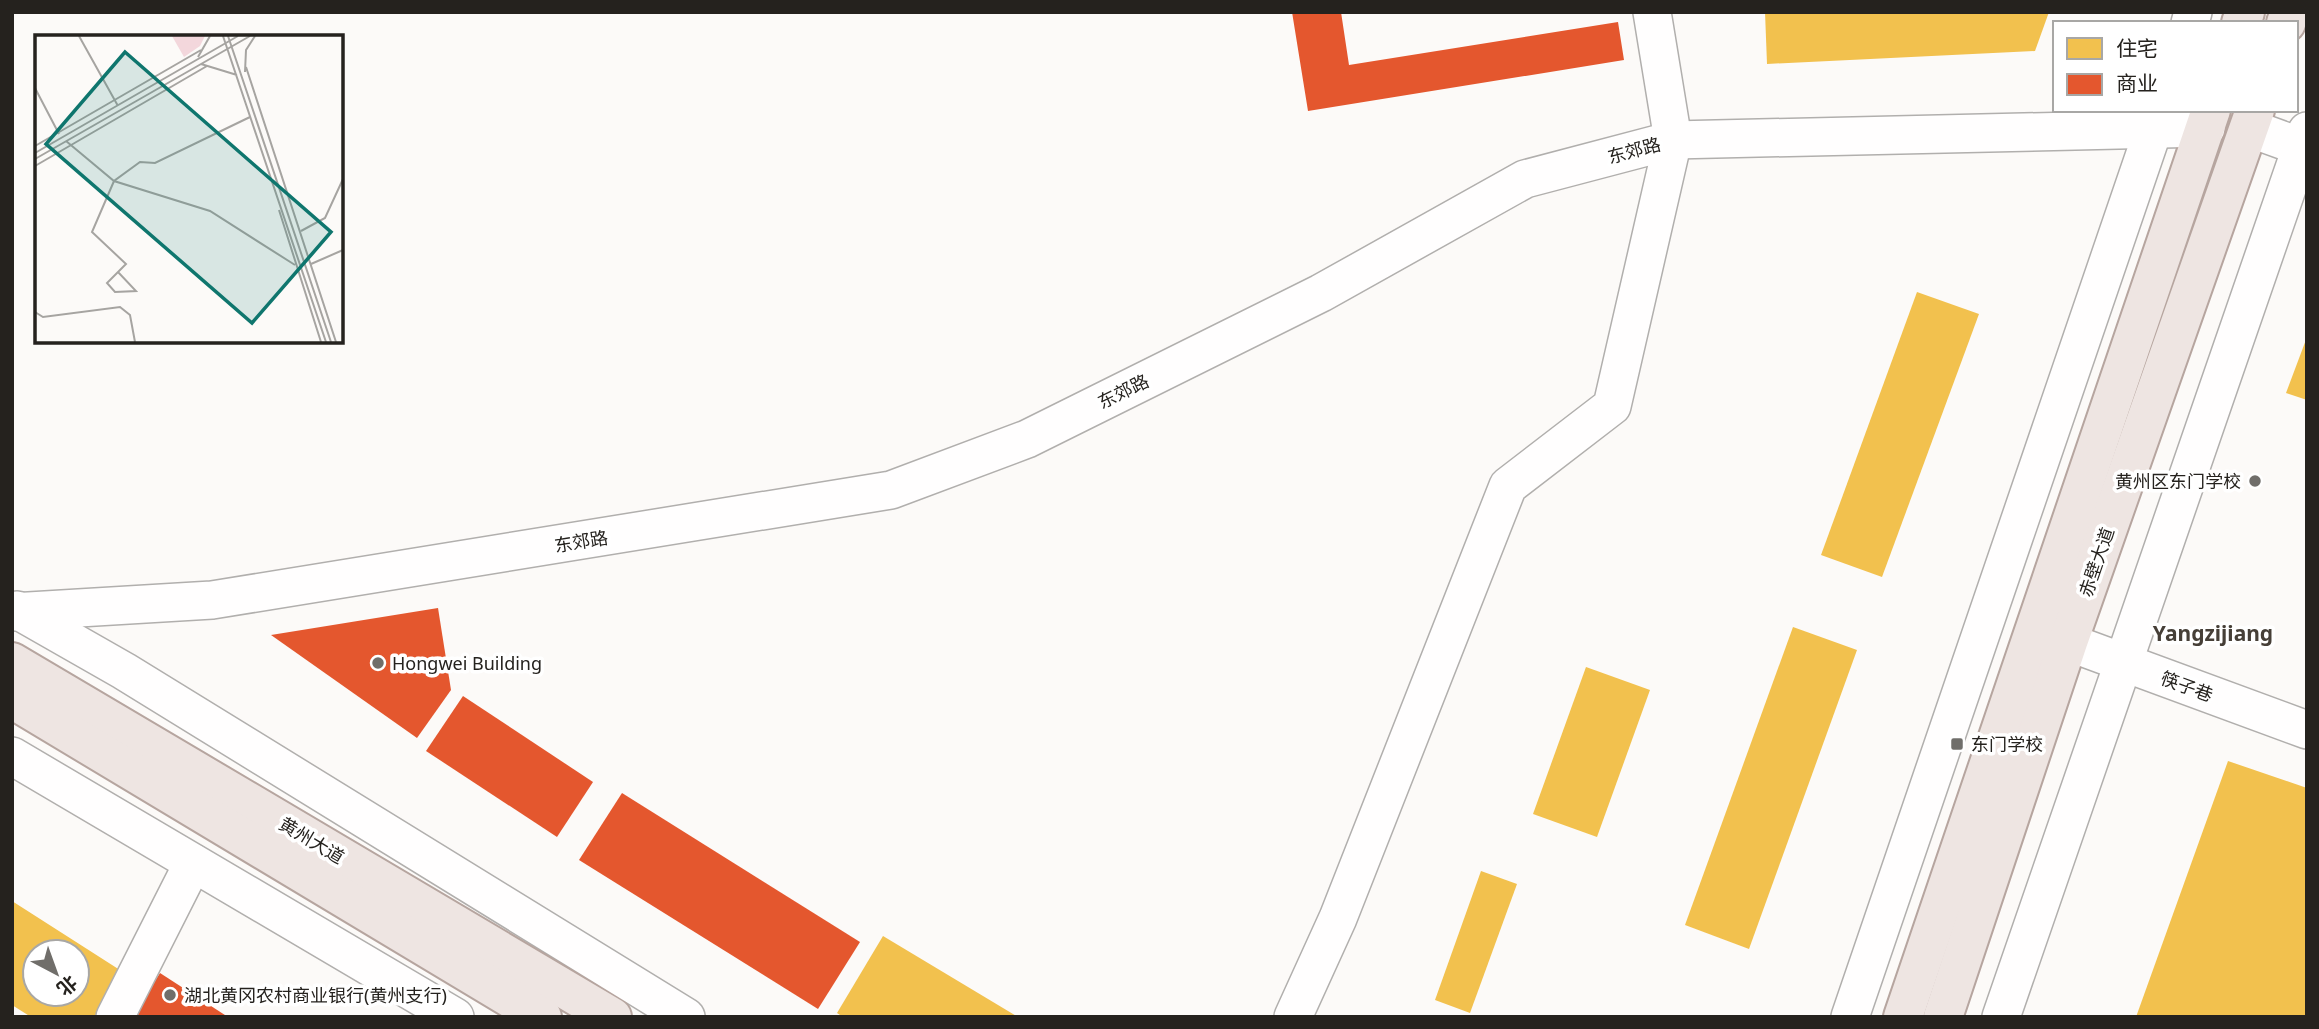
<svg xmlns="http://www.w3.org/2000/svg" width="2319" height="1029" font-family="'Noto Sans','Noto Sans SC',sans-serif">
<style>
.homes{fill:#f2c14e;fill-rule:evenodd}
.shops{fill:#e4572e}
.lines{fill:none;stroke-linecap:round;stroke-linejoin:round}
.minor-casing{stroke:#b1afad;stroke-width:40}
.major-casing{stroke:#b6a59f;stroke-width:42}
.minor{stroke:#fffefe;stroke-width:37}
.major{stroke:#eee5e2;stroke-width:38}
.poi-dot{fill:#706e6a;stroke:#fff;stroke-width:2.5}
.labels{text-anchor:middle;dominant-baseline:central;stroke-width:7;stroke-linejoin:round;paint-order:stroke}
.street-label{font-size:18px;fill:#25221e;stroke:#fff}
.poi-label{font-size:18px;fill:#25221e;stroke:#fff;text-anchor:start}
.quarter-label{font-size:21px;font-weight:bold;fill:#463f37;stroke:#fff}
.inset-road{fill:none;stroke:#a6a4a1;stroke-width:2}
.view{fill:#0f766e;fill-opacity:0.15;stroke:#0f766e;stroke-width:3.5}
.inset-edge{fill:none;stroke:#25221e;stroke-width:3.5}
</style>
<rect width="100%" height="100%" fill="#fcfaf8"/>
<!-- homes -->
<g class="homes">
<path d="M 1765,12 L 2049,12 L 2035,51 L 1767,64 Z"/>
<path d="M 1917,292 L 1979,314 L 1882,577 L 1821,555 Z"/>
<path d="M 2307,337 L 2307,400 L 2286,393 Z"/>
<path d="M 1793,627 L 1857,650 L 1749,949 L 1685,925 Z"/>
<path d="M 1586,667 L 1650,690 L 1597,837 L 1533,814 Z"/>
<path d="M 2228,761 L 2307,788 L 2307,1017 L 2136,1017 Z"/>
<path d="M 1481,871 L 1517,884 L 1470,1013 L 1435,1000 Z"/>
<path d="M 12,901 L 123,972 L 94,1017 L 31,1017 L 12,1005 ZM 35,952 L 77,952 L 77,994 L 35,994 Z"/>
<path d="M 883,936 L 1018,1017 L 843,1017 L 837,1013 Z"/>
</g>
<!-- shops -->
<g class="shops">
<path d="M 1292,12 L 1341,12 L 1349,65 L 1618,22 L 1624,60 L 1308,111 Z"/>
<path d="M 438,608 L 451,690 L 417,738 L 271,635 Z"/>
<path d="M 463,696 L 593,782 L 557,837 L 426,751 Z"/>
<path d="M 622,793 L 860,942 L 818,1009 L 579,860 Z"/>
<path d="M 160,973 L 228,1017 L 132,1017 Z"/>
</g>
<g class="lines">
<defs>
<g id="minor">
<path d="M 2190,23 L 2193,12"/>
<path d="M 2249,128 L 2307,149"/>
<path d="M 17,610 L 124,671 L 686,1017"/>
<path d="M 12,612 L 212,600 L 891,490 L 1027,439 L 1321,293 L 1525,179 L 1673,140 L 2206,128"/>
<path d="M 2068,642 L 2307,730"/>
<path d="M 12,756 L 455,1017"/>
<path d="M 115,1017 L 193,863"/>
<path d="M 1293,1017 L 1338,918 L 1508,486 L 1612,406 L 1673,140 L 1652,12"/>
<path d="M 1850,1017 L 2160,110"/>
<path d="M 2001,1017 L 2307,131"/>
</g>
<g id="major">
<path d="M 2241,23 L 2245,12"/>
<path d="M 2286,23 L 2290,12"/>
<path d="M 12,662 L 612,1017"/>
<path d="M 12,699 L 542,1017"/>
<path d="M 1903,1017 L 2211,110"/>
<path d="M 1943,1017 L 2068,642 L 2255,110"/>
</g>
</defs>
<!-- minor casing -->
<use href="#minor" class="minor-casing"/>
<!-- major casing -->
<use href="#major" class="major-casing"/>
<!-- minor -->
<use href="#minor" class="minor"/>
<!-- major -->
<use href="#major" class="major"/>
</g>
<!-- markers -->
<g class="poi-dot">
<circle cx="2255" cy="481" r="7"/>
<circle cx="378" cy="663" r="7"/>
<rect x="1950" y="737" width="14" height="14" rx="3.5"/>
<circle cx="170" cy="995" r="7"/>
</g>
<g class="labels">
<!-- street labels -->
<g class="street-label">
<text transform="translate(1634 150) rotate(-15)">东郊路</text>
<text transform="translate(1123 391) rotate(-26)">东郊路</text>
<text transform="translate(581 541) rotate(-9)">东郊路</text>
<text transform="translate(2096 562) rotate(-71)">赤壁大道</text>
<text transform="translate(2187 686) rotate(20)">筷子巷</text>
<text transform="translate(312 840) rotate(31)">黄州大道</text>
</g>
<!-- poi labels -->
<g class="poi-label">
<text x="2241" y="481" text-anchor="end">黄州区东门学校</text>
<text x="392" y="663">Hongwei Building</text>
<text x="1971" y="744">东门学校</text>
<text x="184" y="995">湖北黄冈农村商业银行(黄州支行)</text>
</g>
<!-- quarter labels -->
<g class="quarter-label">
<text x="2213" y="633">Yangzijiang</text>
</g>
</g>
<!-- overview -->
<g transform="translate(35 35)">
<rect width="308" height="308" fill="#fcfaf8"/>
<path d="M 137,1 L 170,1 L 165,11 L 149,22 Z" fill="#f3d7dc"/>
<path class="inset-road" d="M 44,1 L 83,71M 188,1 L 291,307M 193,1 L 296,307M 163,22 L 175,1M 166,29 L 202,40M 211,32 L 301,307M 210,37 L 211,15 L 220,1M 0,53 L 24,99M 31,106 L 79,146 L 175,176 L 260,230M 0,111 L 166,15M 0,118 L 203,1M 0,124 L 215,1M 0,131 L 172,31M 244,175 L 286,307M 266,196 L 290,183 L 308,144M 276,229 L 308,215M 83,237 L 101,256 L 80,257 L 72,248 L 91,229 L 57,197 L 79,146 L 105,127 L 120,128 L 215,82M 0,277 L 8,282 L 85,272 L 95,280 L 100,307"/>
<path class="view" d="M 90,17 L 296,197 L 217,288 L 11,109 Z"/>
<rect width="308" height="308" class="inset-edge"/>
</g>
<!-- border -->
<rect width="2319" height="1029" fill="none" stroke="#25221e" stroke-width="28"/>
<!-- legend -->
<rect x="2053" y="21" width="245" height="91" fill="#ffffff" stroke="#a8a7a5" stroke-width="2"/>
<rect x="2067" y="38" width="35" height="21" fill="#f2c14e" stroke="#a8a7a5" stroke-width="2"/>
<text x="2116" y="56" font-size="21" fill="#25221e">住宅</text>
<rect x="2067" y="74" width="35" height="21" fill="#e4572e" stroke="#a8a7a5" stroke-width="2"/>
<text x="2116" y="91" font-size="21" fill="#25221e">商业</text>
<!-- north arrow -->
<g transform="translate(56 973) rotate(139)"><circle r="33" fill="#ffffff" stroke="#a8a7a5" stroke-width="2"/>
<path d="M0-5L12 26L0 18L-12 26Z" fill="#706e6a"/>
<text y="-10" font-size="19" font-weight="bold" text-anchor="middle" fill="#25221e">北</text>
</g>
</svg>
